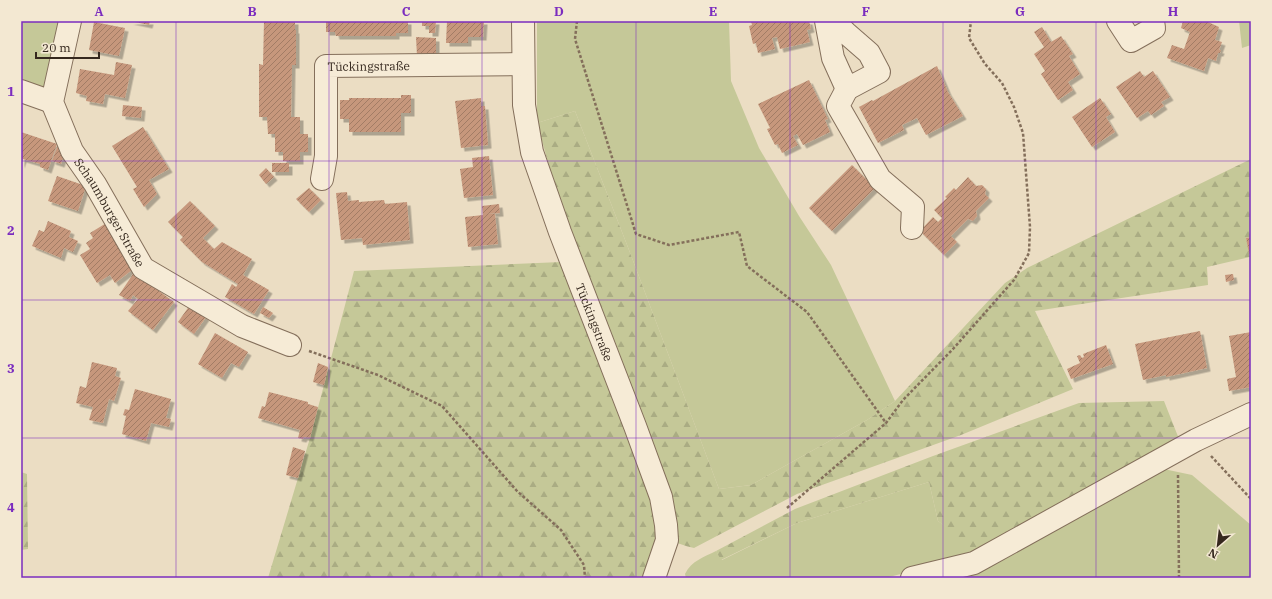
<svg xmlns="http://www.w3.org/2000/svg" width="1272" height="599" font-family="'IBM Plex Serif',serif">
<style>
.green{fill:#c5c898}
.forest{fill:url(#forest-firs)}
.building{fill:url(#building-hatch);filter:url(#shadow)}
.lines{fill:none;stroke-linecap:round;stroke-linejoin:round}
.minor-casing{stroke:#846f5b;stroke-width:24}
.path{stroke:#846f5b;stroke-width:2.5;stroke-dasharray:3 2;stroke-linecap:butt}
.minor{stroke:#f6ebd6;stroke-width:22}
.grid{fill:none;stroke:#7b2cbf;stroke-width:1;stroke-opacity:0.55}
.labels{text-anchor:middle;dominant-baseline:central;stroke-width:3.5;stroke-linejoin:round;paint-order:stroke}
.street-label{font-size:12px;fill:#35281e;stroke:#f3e8d2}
.neatline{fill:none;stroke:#7b2cbf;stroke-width:1.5}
.grid-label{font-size:13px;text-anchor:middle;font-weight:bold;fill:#7b2cbf}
</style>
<defs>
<pattern id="forest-firs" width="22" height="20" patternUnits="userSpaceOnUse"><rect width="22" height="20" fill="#c5c898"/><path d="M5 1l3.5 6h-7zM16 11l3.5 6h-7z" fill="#aaac83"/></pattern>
<pattern id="building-hatch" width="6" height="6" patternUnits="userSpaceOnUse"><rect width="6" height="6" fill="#c6977c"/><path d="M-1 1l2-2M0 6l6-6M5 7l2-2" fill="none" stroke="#a27b65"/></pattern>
<filter id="shadow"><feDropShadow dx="3.5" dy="3.5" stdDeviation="0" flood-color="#0004"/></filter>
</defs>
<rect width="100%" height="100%" fill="#ebddc3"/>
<!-- green -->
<g class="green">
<path d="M 21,21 L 62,21 L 48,92 L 21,84 Z"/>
<path d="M 537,21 L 729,21 L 731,81 L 759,148 L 799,216 L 831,265 L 895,401 L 867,420 L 751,485 L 719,489 L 629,250 L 575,111 L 537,123 Z"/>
<path d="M 1239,21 L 1251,21 L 1251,45 L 1242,48 Z"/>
<path d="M 1159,468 L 1192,475 L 1251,525 L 1251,578 L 940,578 Z"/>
<path d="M 929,482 L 938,521 L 980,551 L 964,558 L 885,578 L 686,578 L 685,574 C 691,561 704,557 716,551 L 722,560 L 797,523 Z"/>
</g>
<!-- forest -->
<g class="forest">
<path d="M 575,111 L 629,250 L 719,489 L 751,485 L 867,420 L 895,401 L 1005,283 L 1027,268 L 1251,159 L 1251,237 L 1246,238 L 1250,257 L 1207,267 L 1208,285 L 1035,311 L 1073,389 L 961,435 L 797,494 L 694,548 C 684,546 676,542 667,540 L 654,578 L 268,578 L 310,438 L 354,271 L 561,262 L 557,194 L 537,123 Z"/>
<path d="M 1164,401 L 1179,439 L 980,551 L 973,549 L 938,521 L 929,482 L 797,523 L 721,560 L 716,551 L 795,509 L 933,456 L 1079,403 Z"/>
<path d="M 21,472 L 27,474 L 28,549 L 21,550 Z"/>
</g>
<!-- building -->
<g class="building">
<path d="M 130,21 L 150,21 L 149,25 Z"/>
<path d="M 264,21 L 295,21 L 295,30 L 296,30 L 296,65 L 292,65 L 291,117 L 300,117 L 300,134 L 308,134 L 308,152 L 300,152 L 300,161 L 283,161 L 283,152 L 275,152 L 275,134 L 268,134 L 267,117 L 259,117 L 259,64 L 263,65 Z"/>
<path d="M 326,21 L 408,21 L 408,33 L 396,33 L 396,36 L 336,36 L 335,32 L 326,32 Z"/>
<path d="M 422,21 L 436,21 L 435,33 L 429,33 L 429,26 L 422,26 Z"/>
<path d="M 447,21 L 484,21 L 483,37 L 468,37 L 468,43 L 446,43 Z"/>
<path d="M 751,21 L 809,21 L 811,29 L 807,30 L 810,42 L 780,49 L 777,37 L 772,38 L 775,49 L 758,53 L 756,43 L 753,44 L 749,26 L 752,25 Z"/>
<path d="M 1183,21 L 1208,21 L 1208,22 L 1219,27 L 1215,40 L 1222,42 L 1219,50 L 1221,50 L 1220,53 L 1218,53 L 1216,61 L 1208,58 L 1204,71 L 1167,58 L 1172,45 L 1184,49 L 1190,32 L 1181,28 Z"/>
<path d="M 94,22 L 125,28 L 119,56 L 89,50 Z"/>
<path d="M 1042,27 L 1051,42 L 1061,36 L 1073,54 L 1069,56 L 1080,74 L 1068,82 L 1073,90 L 1058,100 L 1041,74 L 1045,71 L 1034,54 L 1044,47 L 1034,32 Z"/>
<path d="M 416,37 L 436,38 L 436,56 L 417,56 Z"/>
<path d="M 116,62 L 132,65 L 125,98 L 105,94 L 103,104 L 86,101 L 87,96 L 76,93 L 80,69 L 114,75 Z"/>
<path d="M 937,66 L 948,92 L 963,116 L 926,135 L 917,118 L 902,125 L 904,130 L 878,143 L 859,107 L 872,100 L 873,101 Z"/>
<path d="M 1140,71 L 1144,77 L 1153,71 L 1170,97 L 1161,102 L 1164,106 L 1151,115 L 1148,111 L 1137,118 L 1116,87 Z"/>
<path d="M 809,80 L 828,119 L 825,120 L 830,132 L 803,145 L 797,134 L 793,136 L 798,145 L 782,153 L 778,144 L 775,145 L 767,129 L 770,128 L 758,104 Z"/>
<path d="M 401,95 L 411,95 L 411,113 L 401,113 L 401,132 L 349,132 L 349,119 L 340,119 L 340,100 L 349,100 L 349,98 L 401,98 Z"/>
<path d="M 481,98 L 481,106 L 485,106 L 488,145 L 461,148 L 455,101 Z"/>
<path d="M 1100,98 L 1111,114 L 1106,117 L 1115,132 L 1092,147 L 1072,117 Z"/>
<path d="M 123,105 L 142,107 L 141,118 L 122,116 Z"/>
<path d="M 143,127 L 169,169 L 149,180 L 157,194 L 144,207 L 133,189 L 137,187 L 112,146 Z"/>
<path d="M 21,132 L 57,144 L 48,170 L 40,167 L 40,164 L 23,159 L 21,165 Z"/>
<path d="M 58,145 L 66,148 L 61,164 L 52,161 Z"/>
<path d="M 489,156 L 493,195 L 464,198 L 460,169 L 473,167 L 472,158 Z"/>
<rect x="272" y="163" width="17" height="9"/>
<path d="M 852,165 L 875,188 L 832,231 L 809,208 Z"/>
<path d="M 266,168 L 274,177 L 266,184 L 259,175 Z"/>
<path d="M 57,176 L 86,186 L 78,211 L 48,201 Z"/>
<path d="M 968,177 L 976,186 L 982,185 L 986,189 L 985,194 L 989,198 L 976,211 L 977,216 L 973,221 L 968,219 L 951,236 L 957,242 L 944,255 L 920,231 L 933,217 L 938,222 L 942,218 L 934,210 L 947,198 L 945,197 L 954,188 L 956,190 Z"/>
<path d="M 309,188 L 321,200 L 309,212 L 296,199 Z"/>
<path d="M 347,192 L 348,201 L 359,200 L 359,202 L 384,200 L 385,204 L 407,202 L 410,240 L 363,245 L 362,238 L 341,240 L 336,193 Z"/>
<path d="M 190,201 L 215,226 L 203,238 L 214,249 L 222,242 L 252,259 L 243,275 L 269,290 L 254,314 L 225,297 L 232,284 L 236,287 L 238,284 L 202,262 L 180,240 L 183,237 L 168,222 Z"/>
<path d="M 499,204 L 500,213 L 487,214 L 495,214 L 498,244 L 468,247 L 465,217 L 483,215 L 482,206 Z"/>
<path d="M 48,221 L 71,231 L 69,237 L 78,241 L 73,252 L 64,248 L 61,258 L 32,246 L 39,230 L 44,232 Z"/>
<path d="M 108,222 L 132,270 L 115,283 L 110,275 L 97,283 L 80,255 L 90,249 L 86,243 L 93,238 L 90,233 Z"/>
<path d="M 1251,237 L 1251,253 L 1249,254 L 1246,238 Z"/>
<path d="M 133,274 L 142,281 L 144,280 L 174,302 L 153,330 L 128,311 L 138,299 L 133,295 L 130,301 L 119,295 Z"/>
<path d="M 1233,274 L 1234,280 L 1226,282 L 1225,275 Z"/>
<path d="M 190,305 L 206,317 L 194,334 L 178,322 Z"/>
<path d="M 263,307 L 273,313 L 269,318 L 260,313 Z"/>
<path d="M 1200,331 L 1207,368 L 1166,377 L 1166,375 L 1143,380 L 1135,344 Z"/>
<path d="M 1251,332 L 1251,387 L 1229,391 L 1227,379 L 1236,377 L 1229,336 Z"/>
<path d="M 215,333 L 248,352 L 239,367 L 231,363 L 222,378 L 198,364 Z"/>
<path d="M 1106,345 L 1113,364 L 1071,379 L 1067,369 L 1080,363 L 1077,356 L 1080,355 L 1082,358 L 1084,357 L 1083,354 Z"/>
<path d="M 92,362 L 117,368 L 115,376 L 121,378 L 114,401 L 109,399 L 103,423 L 89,420 L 93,407 L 76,403 L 80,386 L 86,388 Z"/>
<path d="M 318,363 L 328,367 L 324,385 L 313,382 Z"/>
<path d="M 135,389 L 171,399 L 166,418 L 171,419 L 169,427 L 151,423 L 146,441 L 122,434 L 126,416 L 123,415 L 125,409 L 129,410 Z"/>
<path d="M 269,392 L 308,402 L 308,404 L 318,407 L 310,438 L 304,437 L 303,439 L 298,438 L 300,430 L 258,418 L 262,406 L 265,407 Z"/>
<path d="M 293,447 L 305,451 L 298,478 L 286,475 Z"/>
</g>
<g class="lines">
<defs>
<g id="minor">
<path id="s1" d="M 70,21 L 52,102 L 72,151 L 95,184 L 143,268 L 242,326 L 290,345"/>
<path id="s2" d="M 523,21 L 524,105 L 532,152 L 560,232 L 635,426 L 661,497 L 666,525 L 667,540 L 654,578"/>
<path d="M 826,21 L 833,58 L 847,89 L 879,72 L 869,53 L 846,33 L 834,21"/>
<path d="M 1118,21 L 1131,41 L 1154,28 L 1153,21"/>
<path d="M 847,89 L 838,106 L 880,179 L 913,207 L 912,228"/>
<path d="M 21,91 L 52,102"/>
<path id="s3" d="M 322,179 L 326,156 L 326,66 L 523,64"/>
<path d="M 912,578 L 974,563 L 1196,440 L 1251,414"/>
</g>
</defs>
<!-- minor casing -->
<use href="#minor" class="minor-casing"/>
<!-- path -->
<g class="path">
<path d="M 577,21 L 575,39 L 636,234 L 669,245 L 739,232 L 747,266 L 807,312 L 886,423"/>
<path d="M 309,351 L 378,375 L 442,406 L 517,491 L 561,530 L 584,565 L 585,578"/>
<path d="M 1211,456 L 1251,499"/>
<path d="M 1178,475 L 1179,578"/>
<path d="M 787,508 L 886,423 L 903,400 L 953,349 L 1014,280 L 1029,253 L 1030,227 L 1023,133 L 1014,107 L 1002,83 L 985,64 L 969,38 L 971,21"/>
</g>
<!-- minor -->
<use href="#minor" class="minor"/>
</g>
<!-- grid -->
<path class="grid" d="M 176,21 L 176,578M 329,21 L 329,578M 482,21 L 482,578M 636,21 L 636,578M 790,21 L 790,578M 943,21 L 943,578M 1096,21 L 1096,578M 21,161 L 1251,161M 21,300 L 1251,300M 21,438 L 1251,438"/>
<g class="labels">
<!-- street labels -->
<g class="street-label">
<text stroke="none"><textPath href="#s3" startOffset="156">Tückingstraße</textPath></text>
<text stroke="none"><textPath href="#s1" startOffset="208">Schaumburger Straße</textPath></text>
<text stroke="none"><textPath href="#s2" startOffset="313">Tückingstraße</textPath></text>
</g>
</g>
<!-- border -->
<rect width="1272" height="599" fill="none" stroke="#f3e8d2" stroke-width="44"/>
<!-- north arrow -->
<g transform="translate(1218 545) rotate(208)" stroke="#f3e8d2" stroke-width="3" paint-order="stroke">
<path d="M0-3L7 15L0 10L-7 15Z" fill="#35281e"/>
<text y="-6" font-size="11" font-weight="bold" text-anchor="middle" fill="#35281e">N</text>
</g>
<!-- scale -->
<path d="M36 52v6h63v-6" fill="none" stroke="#35281e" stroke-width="2"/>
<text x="42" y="52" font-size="12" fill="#35281e" stroke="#f3e8d2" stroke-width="3" paint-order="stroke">20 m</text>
<rect x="22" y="22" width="1228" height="555" class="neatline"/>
<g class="grid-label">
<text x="99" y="16">A</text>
<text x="252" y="16">B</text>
<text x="406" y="16">C</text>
<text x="559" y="16">D</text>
<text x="713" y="16">E</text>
<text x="866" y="16">F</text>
<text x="1020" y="16">G</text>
<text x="1173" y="16">H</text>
<text x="11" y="96">1</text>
<text x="11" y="235">2</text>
<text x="11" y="373">3</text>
<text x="11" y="512">4</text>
</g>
</svg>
